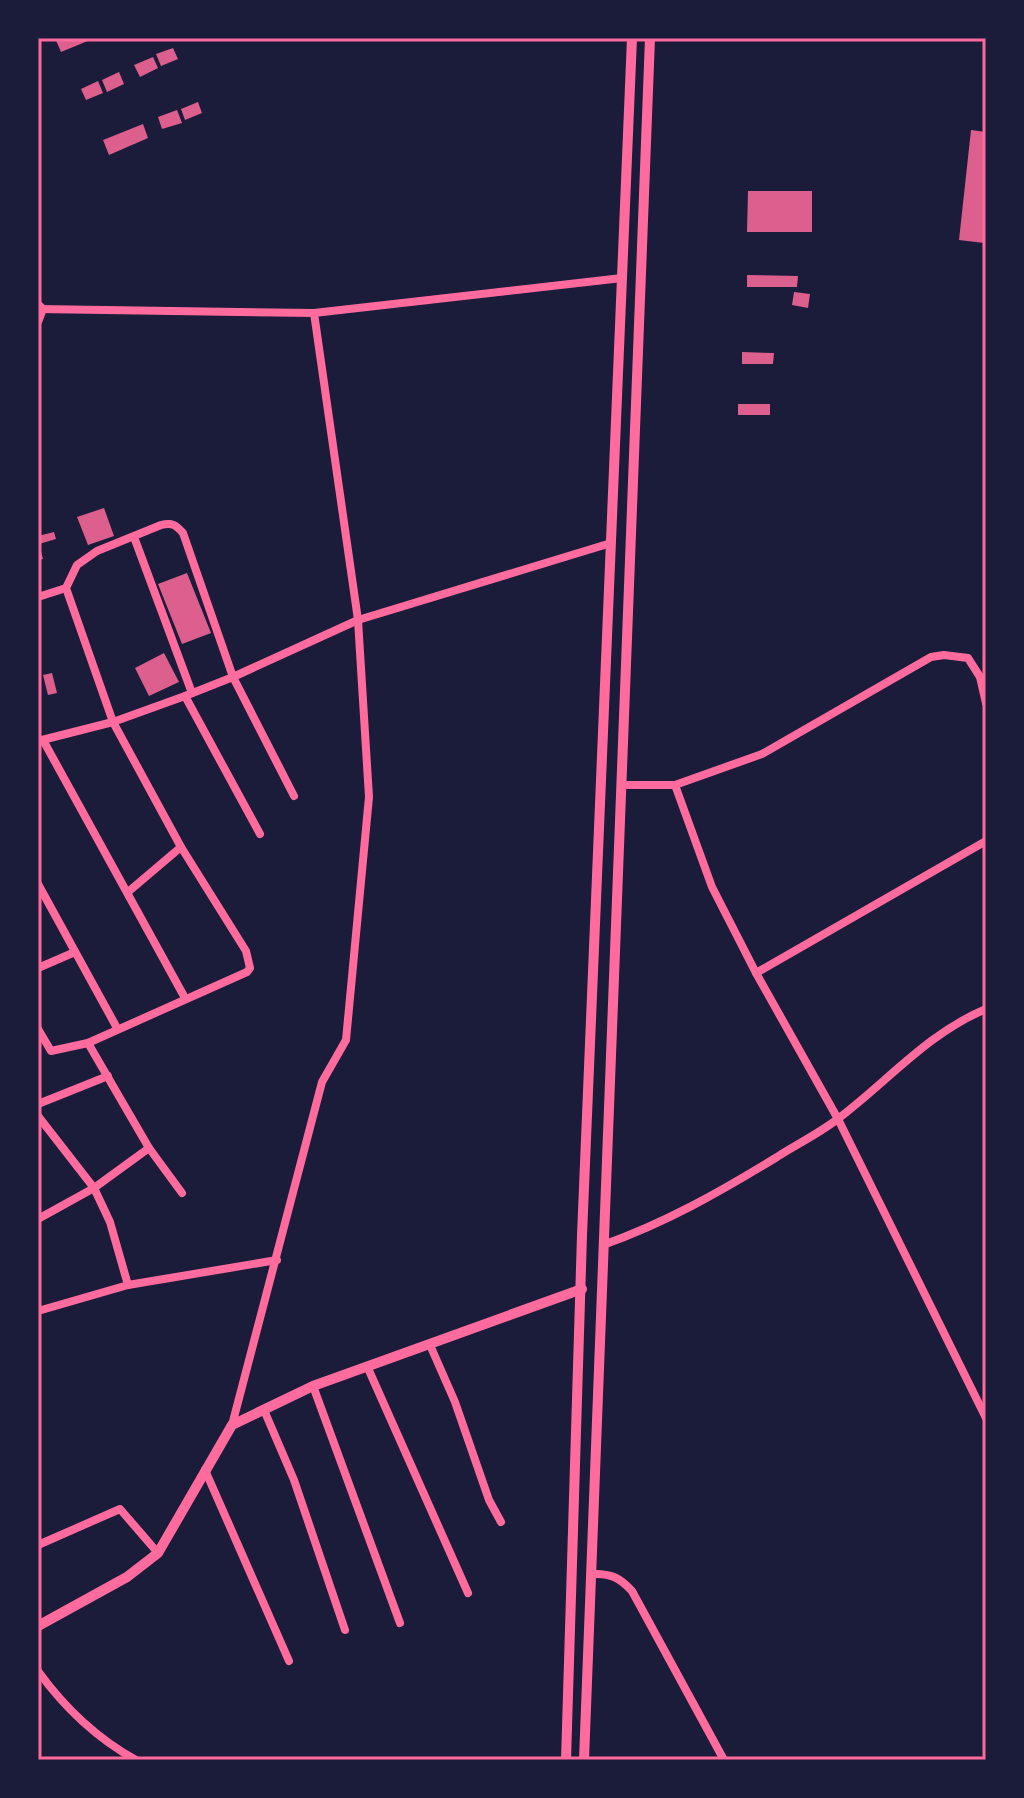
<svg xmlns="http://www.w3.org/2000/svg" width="1024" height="1798" font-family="'Source Sans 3',sans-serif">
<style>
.building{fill:#dd5f8e}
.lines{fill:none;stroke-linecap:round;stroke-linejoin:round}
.minor{stroke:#ff6b9d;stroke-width:8}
.tertiary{stroke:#ff6b9d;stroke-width:10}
.neatline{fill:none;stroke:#ff6b9d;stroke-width:3}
</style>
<rect width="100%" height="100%" fill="#1b1b3a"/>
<!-- building -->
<g class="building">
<path d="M 55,38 L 95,38 L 61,52 Z"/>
<path d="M 173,48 L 178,59 L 161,66 L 156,54 Z"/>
<path d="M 153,57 L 158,68 L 140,77 L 134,65 Z"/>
<path d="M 119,72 L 124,84 L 107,92 L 102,80 Z"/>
<path d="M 98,81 L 103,93 L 86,100 L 81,89 Z"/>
<path d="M 198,102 L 202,113 L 185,120 L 181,109 Z"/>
<path d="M 177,110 L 182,123 L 162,129 L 158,117 Z"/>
<path d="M 143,124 L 148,138 L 109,155 L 103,140 Z"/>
<path d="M 971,130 L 986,132 L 984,243 L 959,240 Z"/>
<path d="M 748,191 L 812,191 L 812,232 L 747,232 Z"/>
<path d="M 747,275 L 798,276 L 797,287 L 747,287 Z"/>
<path d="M 794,292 L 810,294 L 808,308 L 792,305 Z"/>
<path d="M 742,352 L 774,353 L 773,364 L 742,364 Z"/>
<rect x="738" y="404" width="32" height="11"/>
<path d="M 104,508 L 114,536 L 88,545 L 77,517 Z"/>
<path d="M 54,532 L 56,539 L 39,544 L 43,559 L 38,560 L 38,536 Z"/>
<path d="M 187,573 L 211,633 L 182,644 L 158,584 Z"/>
<path d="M 164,653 L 179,682 L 149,696 L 135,668 Z"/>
<path d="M 52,673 L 57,693 L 48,695 L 43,675 Z"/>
</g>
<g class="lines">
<!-- minor -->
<g class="minor">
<path d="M 38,309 L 314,313 L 622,278"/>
<path d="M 38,322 L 43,309 L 40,306"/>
<path d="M 134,537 L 192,693"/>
<path d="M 38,597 L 66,588"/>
<path d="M 185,696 L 260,834"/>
<path d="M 43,740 L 185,998"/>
<path d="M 38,741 L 113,722 L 185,696 L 233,677 L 358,620 L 611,543"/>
<path d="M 621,785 L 675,785 L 712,887 L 756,973 L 838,1119 L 986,1418"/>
<path d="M 675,785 L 762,754 L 931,657 L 944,655 L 968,658 L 980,677 L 986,703"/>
<path d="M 38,884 L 117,1028"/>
<path d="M 128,892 L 181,847"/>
<path d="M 38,968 L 75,952"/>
<path d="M 756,973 L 986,841"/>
<path d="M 38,1029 L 51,1051 L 88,1043 L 247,972 L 250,968 L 246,951 L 181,847 L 113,722 L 66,588 L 77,565 L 97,551 L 161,525 C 172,522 176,525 183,533 L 233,677 L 294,796"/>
<path d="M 88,1043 L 149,1148 L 182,1193"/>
<path d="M 38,1104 L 108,1076"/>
<path d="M 38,1116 L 94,1188 L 110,1222 L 128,1285"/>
<path d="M 38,1219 L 94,1188 L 149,1148"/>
<path d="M 603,1245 C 665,1223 720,1192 777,1157 C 797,1144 820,1133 839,1118 C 888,1081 928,1033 986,1009"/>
<path d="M 38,1311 L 128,1285 L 277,1260"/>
<path d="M 430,1345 L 455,1402 L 489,1500 L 501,1522"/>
<path d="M 367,1366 L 468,1593"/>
<path d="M 313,1386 L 400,1623"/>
<path d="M 264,1410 L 294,1480 L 345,1630"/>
<path d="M 232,1425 L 322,1082 L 346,1040 L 369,797 L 358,620 L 314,313"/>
<path d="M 205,1470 L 289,1661"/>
<path d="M 38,1545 L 120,1509 L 158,1553"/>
<path d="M 592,1574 C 611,1573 620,1578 632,1591 L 724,1760"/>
<path d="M 38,1671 C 64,1707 98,1739 136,1760"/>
</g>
<!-- tertiary -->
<g class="tertiary">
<path d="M 38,1626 L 127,1577 L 158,1553 L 232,1425 L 313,1386 L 582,1289"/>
<path d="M 566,1760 L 582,1235 L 632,38"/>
<path d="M 584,1760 L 650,38"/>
</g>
</g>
<!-- border -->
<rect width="1024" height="1798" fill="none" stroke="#1b1b3a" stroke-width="80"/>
<rect x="40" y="40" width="944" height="1718" class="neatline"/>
</svg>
